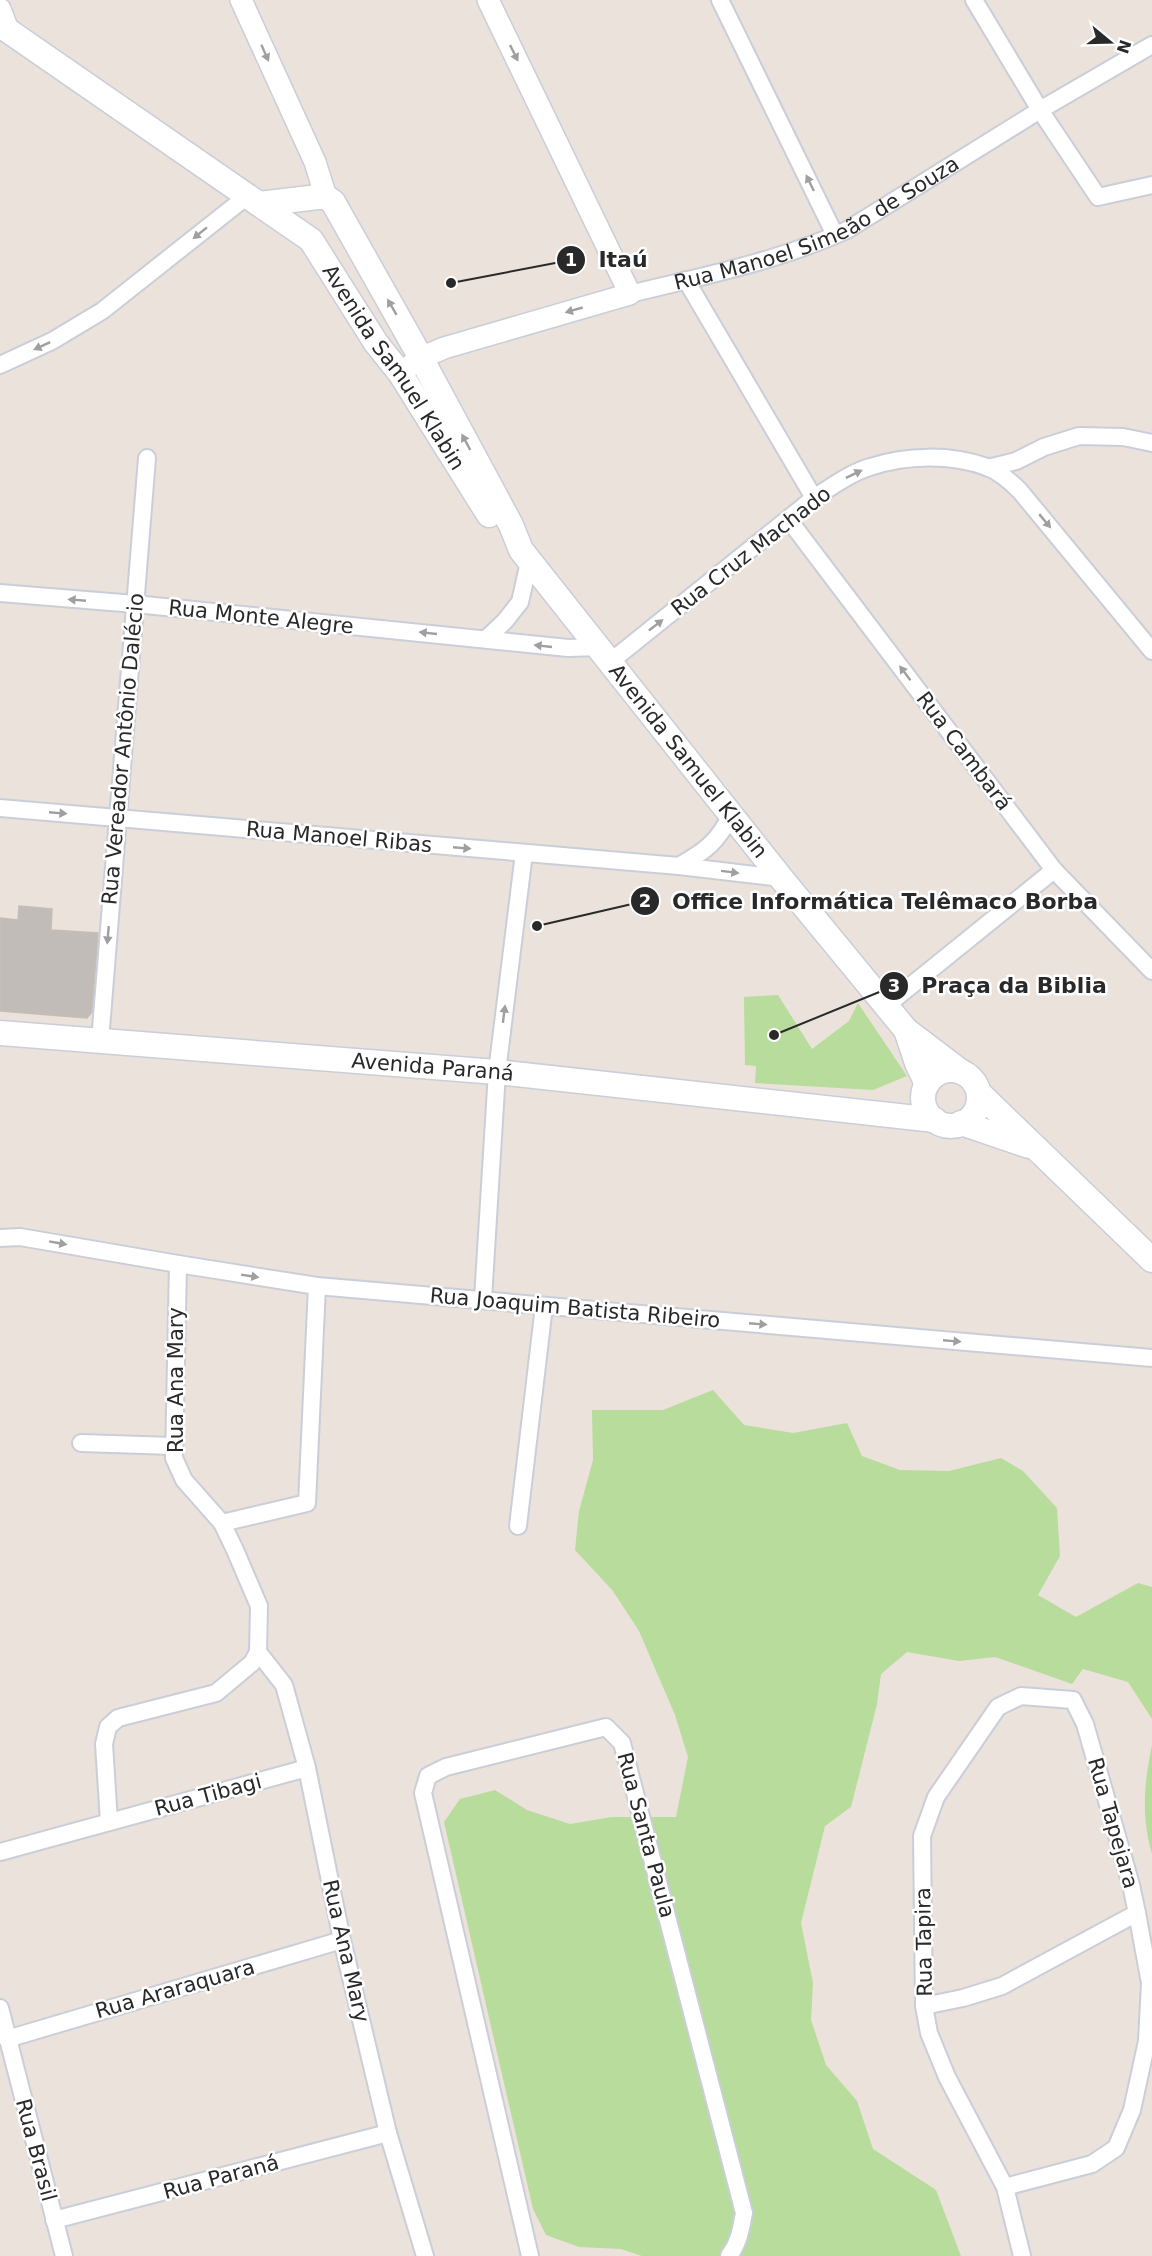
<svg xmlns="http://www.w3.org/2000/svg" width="1152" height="2256" font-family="'DejaVu Sans',sans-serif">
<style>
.green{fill:#b8dc9c}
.building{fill:#c2bcb8;stroke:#c5beb5;stroke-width:1.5}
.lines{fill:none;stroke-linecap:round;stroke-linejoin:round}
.minor-casing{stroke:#caced9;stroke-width:20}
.tertiary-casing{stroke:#caced9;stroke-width:24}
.secondary-casing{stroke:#caced9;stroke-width:27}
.minor{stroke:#fff;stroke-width:16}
.tertiary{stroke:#fff;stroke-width:21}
.secondary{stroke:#fff;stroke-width:24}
.oneway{fill:#9f9f9f}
.labels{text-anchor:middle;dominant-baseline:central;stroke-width:5;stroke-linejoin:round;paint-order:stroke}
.street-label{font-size:21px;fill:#292929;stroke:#fff}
.leader{fill:none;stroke:#292929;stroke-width:2}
.callout-dot{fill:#292929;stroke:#fff;stroke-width:2}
.mark-label{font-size:18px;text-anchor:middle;font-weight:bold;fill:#fff}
.callout-label{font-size:22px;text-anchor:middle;font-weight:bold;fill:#292929;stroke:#fff;stroke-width:5;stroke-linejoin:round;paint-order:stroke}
</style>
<rect width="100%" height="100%" fill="#eae2db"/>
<!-- green -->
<g class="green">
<path d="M 778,995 L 812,1049 L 849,1021 L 858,1003 L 907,1076 L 873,1090 L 755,1083 L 756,1066 L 745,1065 L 744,997 Z"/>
<path d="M 713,1390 L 744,1425 L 793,1433 L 847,1423 L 862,1456 L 900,1470 L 949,1471 L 1001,1458 L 1023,1471 L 1057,1508 L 1060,1556 L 1038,1595 L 1076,1617 L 1138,1583 L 1152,1587 L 1152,1719 L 1128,1682 L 1083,1669 L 1072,1684 L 995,1657 L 959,1661 L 907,1652 L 881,1674 L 877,1704 L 851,1807 L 825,1826 L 801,1923 L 813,1983 L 811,2020 L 826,2065 L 857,2101 L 873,2149 L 936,2190 L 961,2256 L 642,2256 L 621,2249 L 579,2247 L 546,2235 L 533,2209 L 444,1822 L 460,1799 L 495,1790 L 527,1810 L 570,1824 L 612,1817 L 676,1817 L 688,1757 L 675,1715 L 639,1631 L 613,1591 L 575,1550 L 579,1511 L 593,1460 L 592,1410 L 663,1410 Z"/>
<path d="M 1152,1745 L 1152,1854 C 1141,1816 1144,1783 1152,1745 Z"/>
</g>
<!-- building -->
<path class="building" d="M 19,906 L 52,909 L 51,930 L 98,933 L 92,1012 L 87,1018 L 0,1011 L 0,918 L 18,920 Z"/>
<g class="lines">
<defs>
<g id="minor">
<path d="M 720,0 L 835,235"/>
<path d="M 974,0 L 1040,110 L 1098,197 L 1152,185"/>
<path d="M 686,280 L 814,498"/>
<path id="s1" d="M 630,294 C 703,276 779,261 847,230 L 1040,110 L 1152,45"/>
<path d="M 0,365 L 52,341 L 102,311 L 246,197"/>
<path d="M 988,468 L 1016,461 L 1044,447 L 1079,436 L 1123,437 L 1152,443"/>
<path d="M 789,520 L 1054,870 L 1152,971"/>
<path d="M 0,593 L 135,604 L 568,648 L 600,647"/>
<path d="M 486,639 L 505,621 L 520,602 L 529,562"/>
<path d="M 610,662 L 814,498 C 831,487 850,473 870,467 C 907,455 950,454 987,467 C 1000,472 1011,482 1020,491 L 1152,651"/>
<path d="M 0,808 L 679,866 L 781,878"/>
<path d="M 679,866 C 705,851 717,843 731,815"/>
<path d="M 887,1005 L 1054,870"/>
<path d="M 100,1041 L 147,458"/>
<path d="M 0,1238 L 20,1237 L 178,1264 L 317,1286 L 1152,1358"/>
<path d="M 483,1299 L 497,1072 L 524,853"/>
<path d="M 81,1443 L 173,1446"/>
<path d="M 222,1523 L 307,1503 L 317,1286"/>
<path d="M 518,1526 L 544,1306"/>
<path d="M 258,1652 L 284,1685 L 307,1768 L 342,1940 L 388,2133 L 425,2256"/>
<path d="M 109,1822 L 104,1744 L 108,1727 L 118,1718 L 216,1693 L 252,1663 L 258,1652 L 259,1606 L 235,1550 L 222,1523 L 184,1480 L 174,1458 L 178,1264"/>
<path d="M 0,1852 L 307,1768"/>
<path d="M 924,2006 L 963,1998 L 1002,1986 L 1137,1913"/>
<path d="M 0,2008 L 64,2256"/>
<path d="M 7,2039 L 342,1940"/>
<path d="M 1005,2187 L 1092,2164 L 1116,2148 L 1132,2110 L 1147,2041 L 1150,1983 L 1137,1913 L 1131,1885 L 1085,1724 L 1073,1700 L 1021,1696 L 998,1707 L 936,1797 L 922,1836 L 924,2006 L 929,2033 L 947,2077 L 1005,2187 L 1022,2256"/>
<path d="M 54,2220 L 388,2133"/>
<path d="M 530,2256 L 423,1793 L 428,1776 L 446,1767 L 606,1727 L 622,1743 L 744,2213 C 741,2229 739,2243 729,2256"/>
</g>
<g id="tertiary">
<path d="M 241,0 L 315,162 L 326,197"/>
<path d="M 0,9 L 8,30"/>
<path d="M 400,373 L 421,358 L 444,348 L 630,294 L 488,0"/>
</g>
<g id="secondary">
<path id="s2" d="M 0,25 L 311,240 L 376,343 L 400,373 L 489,515"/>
<path id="s3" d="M 259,204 L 318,197 L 326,197 L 333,202 L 421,358 L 511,525 L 521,550 L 781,878 L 906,1030 L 960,1071"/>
<path d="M 906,1030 L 917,1063 L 927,1084"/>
<path id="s4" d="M 0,1033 L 497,1072 L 935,1120"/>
<circle cx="951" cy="1098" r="28"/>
<path d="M 979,1093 L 1152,1260"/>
<path d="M 961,1123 L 1029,1146"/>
</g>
</defs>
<!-- minor casing -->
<use href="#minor" class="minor-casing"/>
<!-- tertiary casing -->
<use href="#tertiary" class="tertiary-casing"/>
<!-- secondary casing -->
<use href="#secondary" class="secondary-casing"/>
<!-- minor -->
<use href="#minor" class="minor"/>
<!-- tertiary -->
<use href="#tertiary" class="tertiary"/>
<!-- secondary -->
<use href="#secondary" class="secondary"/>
</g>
<!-- one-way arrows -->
<defs><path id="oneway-solid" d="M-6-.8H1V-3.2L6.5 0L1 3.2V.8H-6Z" transform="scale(1.5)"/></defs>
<g class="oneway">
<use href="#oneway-solid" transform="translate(265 53) rotate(66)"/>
<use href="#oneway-solid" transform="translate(514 53) rotate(64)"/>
<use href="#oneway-solid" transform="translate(810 183) rotate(-116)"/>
<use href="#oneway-solid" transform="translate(200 233) rotate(141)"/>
<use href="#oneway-solid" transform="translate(392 307) rotate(-120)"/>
<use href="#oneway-solid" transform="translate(574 310) rotate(164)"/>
<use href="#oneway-solid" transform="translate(42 346) rotate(155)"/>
<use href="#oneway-solid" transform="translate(466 442) rotate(-118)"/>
<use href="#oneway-solid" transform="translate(854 474) rotate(-26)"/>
<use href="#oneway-solid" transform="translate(1045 521) rotate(50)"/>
<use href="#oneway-solid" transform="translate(77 600) rotate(-175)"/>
<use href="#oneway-solid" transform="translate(656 625) rotate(-38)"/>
<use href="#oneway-solid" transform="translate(428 633) rotate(-174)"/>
<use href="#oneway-solid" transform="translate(543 646) rotate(-174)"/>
<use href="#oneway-solid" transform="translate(905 673) rotate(-127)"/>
<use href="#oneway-solid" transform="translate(58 813) rotate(5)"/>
<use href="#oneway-solid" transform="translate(462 848) rotate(5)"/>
<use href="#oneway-solid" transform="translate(730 872) rotate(7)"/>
<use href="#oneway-solid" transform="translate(108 935) rotate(95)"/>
<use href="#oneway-solid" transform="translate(504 1014) rotate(-83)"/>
<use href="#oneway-solid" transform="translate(58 1243) rotate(10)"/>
<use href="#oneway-solid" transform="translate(250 1276) rotate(9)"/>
<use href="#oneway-solid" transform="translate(758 1324) rotate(5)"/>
<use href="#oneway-solid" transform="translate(952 1341) rotate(5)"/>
</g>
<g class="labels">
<!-- street labels -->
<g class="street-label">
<text stroke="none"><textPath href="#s1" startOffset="201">Rua Manoel Simeão de Souza</textPath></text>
<text stroke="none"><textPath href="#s2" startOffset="530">Avenida Samuel Klabin</textPath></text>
<text transform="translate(751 551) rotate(-38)">Rua Cruz Machado</text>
<text transform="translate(261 617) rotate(6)">Rua Monte Alegre</text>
<text transform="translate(123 749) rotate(-85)">Rua Vereador Antônio Dalécio</text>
<text transform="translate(964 751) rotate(53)">Rua Cambará</text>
<text stroke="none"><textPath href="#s3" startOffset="741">Avenida Samuel Klabin</textPath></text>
<text transform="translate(339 837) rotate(5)">Rua Manoel Ribas</text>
<text stroke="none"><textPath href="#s4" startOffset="434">Avenida Paraná</textPath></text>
<text transform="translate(575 1308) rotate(5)">Rua Joaquim Batista Ribeiro</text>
<text transform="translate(176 1380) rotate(-90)">Rua Ana Mary</text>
<text transform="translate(208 1795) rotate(-15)">Rua Tibagi</text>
<text transform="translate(1113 1823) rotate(74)">Rua Tapejara</text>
<text transform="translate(646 1835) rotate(75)">Rua Santa Paula</text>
<text transform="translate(924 1942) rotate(-91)">Rua Tapira</text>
<text transform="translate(346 1951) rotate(77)">Rua Ana Mary</text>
<text transform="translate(175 1989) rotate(-16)">Rua Araraquara</text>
<text transform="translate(36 2150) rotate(75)">Rua Brasil</text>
<text transform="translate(221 2177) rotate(-15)">Rua Paraná</text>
</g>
</g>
<!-- callouts -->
<path class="leader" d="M451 283L571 260M537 926L645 901M774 1035L894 986"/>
<g class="callout-dot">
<circle cx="451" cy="283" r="6"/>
<circle cx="537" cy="926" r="6"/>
<circle cx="774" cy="1035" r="6"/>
<circle cx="571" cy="260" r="15"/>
<circle cx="645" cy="901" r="15"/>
<circle cx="894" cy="986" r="15"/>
</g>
<g class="mark-label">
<text x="571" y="266">1</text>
<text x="645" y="907">2</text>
<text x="894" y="992">3</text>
</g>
<g class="callout-label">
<text x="623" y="267">Itaú</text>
<text x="885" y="909">Office Informática Telêmaco Borba</text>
<text x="1014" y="993">Praça da Biblia</text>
</g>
<!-- north arrow -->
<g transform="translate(1110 42) rotate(109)" stroke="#ffffff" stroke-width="4.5" paint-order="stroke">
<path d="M0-4.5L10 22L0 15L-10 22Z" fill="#292929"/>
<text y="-9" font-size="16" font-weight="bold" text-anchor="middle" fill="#292929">N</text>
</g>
</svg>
